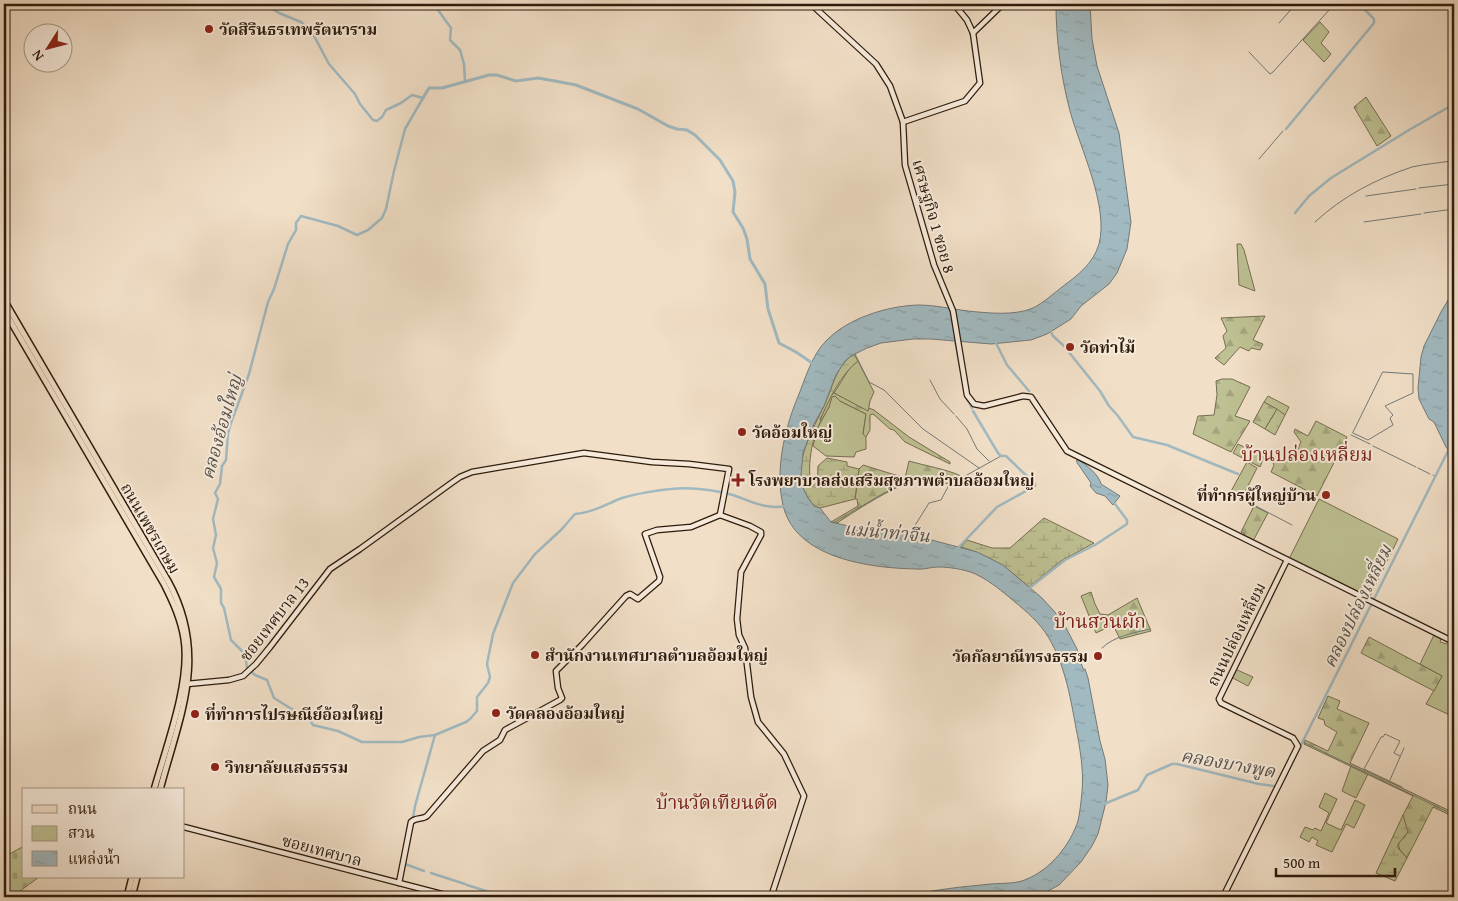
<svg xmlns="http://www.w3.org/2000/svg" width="1458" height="901" font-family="'Gentium Book Plus','Noto Serif Thai',serif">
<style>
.green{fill:#bec193;stroke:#766e50}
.forest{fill:url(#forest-firs);stroke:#766e50}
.wetland{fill:url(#wetland-marsh);stroke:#766e50}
.cemetery{fill:url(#cemetery-stones);stroke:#766e50}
.water{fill:url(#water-ripples);stroke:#737a78}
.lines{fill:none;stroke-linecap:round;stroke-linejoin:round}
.stream{stroke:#737a78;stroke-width:1}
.canal{stroke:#a1b9c0;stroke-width:2.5}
.river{stroke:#a1b9c0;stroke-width:3}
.secondary-casing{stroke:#2f1b0c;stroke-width:7}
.primary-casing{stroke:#2f1b0c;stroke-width:8}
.secondary{stroke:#f6eadb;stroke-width:4.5}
.primary{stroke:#f1dfc7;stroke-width:5}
.poi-dot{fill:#8f2418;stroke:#f6eadb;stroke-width:2}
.labels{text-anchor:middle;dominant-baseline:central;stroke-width:4;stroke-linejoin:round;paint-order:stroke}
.poi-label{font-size:16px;font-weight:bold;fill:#2f1b0c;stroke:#f6eadb;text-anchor:start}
.street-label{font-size:16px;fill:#2f1b0c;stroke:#f6eadb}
.water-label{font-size:18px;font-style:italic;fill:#57524b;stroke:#f6eadb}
.quarter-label{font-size:19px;fill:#7a1f14;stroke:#f6eadb}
</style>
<defs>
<pattern id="forest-firs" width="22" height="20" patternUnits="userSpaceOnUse" patternTransform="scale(1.25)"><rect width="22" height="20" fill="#bec193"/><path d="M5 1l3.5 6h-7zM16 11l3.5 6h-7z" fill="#a4a57e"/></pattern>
<pattern id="wetland-marsh" width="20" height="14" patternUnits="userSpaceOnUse" patternTransform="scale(1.25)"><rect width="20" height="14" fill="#bec193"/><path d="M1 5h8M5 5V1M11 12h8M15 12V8" fill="none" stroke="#a4a57e"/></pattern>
<pattern id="cemetery-stones" width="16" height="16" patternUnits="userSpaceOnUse" patternTransform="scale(1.25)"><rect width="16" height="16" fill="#bec193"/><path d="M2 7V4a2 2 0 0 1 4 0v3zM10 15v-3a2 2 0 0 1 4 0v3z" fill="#a4a57e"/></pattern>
<pattern id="water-ripples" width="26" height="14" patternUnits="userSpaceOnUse" patternTransform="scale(1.25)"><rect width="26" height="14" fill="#a1b9c0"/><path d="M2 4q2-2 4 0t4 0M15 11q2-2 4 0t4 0" fill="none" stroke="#8b9ea4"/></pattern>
</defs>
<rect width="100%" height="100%" fill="#f1dfc7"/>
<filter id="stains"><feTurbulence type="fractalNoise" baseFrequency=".004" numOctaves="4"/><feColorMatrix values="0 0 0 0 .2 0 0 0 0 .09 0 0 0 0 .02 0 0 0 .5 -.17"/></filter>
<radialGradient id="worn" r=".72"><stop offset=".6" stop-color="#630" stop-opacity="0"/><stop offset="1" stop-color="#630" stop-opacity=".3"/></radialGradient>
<!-- green -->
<g class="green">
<path d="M 1320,22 L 1329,32 L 1321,43 L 1331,54 L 1324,62 L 1303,40 Z"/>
<path d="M 1237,244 L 1241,244 L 1244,250 L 1255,291 L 1239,285 Z"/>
<path d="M 858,361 L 874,392 L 870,401 L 868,412 L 834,393 L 851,366 Z"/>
<path d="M 832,396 L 835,396 L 840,401 L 866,414 L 863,434 L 866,437 L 866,449 L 856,452 L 854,457 L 826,456 L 813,446 L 818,427 L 829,407 Z"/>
<path d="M 1268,396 L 1289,407 L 1285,415 L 1264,402 Z"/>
<path d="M 1247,462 L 1257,468 L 1241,500 L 1230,493 Z"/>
<path d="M 1319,499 L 1398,539 L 1369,598 L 1289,559 Z"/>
<path d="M 1434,635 L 1441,639 L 1440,642 L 1454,646 L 1454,717 L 1426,704 L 1442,676 L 1420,664 Z"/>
<path d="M 1235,669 L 1253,677 L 1248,686 L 1231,677 Z"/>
<path d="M 1351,766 L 1368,774 L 1356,798 L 1342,791 Z"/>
<path d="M 1325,793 L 1337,799 L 1326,823 L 1341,830 L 1355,800 L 1365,805 L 1354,828 L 1346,824 L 1332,852 L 1316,845 L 1318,841 L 1312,837 L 1309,842 L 1300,837 L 1305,827 L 1313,830 L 1315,828 L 1321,831 L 1329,813 L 1319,807 Z"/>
</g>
<!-- forest -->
<g class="forest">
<path d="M 1366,97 L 1391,136 L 1377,146 L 1354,107 Z"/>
<path d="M 1265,316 L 1253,340 L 1263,344 L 1260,350 L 1251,348 L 1249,351 L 1240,347 L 1224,365 L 1215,358 L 1226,348 L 1223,336 L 1227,331 L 1221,318 Z"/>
<path d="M 1222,379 L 1232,379 L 1250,387 L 1235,416 L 1250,421 L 1231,452 L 1193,434 L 1198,416 L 1214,415 L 1217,395 L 1216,381 Z"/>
<path d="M 834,393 L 868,411 L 869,408 L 874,410 L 909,437 L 950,462 L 950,464 L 905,442 L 894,430 L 890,429 L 873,414 L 870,415 L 870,430 L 866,437 L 863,434 L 866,414 L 840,401 L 835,396 L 832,397 L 829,407 L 821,421 L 820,420 L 831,395 Z"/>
<path d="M 1264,402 L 1277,409 L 1265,429 L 1253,422 Z"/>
<path d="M 1316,421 L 1347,437 L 1317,496 L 1271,472 L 1274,465 L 1273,463 L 1279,451 L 1294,458 L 1301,442 L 1294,432 L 1295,429 L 1308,436 Z"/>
<path d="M 1238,444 L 1264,457 L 1260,467 L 1233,453 Z"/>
<path d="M 909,461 C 926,466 946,469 961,476 L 958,478 L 947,475 L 945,478 L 950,481 L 947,484 C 943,482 937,478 932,478 C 909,475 857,510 837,523 L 831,522 L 858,506 L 857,499 L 855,499 L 859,469 L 863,465 L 905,478 Z"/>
<path d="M 1254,506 L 1268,513 L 1253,541 L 1244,537 L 1245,534 L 1241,532 Z"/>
<path d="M 1091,592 L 1095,604 L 1100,614 L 1108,615 L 1137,598 L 1151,631 L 1120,639 L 1113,625 L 1096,633 L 1081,596 Z"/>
<path d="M 1369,637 L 1442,676 L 1434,691 L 1361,653 Z"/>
<path d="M 1328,696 L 1340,701 L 1337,709 L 1369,723 L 1350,763 L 1454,813 L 1454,817 L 1433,807 L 1407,858 C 1399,850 1394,843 1405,837 L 1403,815 L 1413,796 L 1304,744 L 1305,740 L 1328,751 L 1337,732 L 1325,725 L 1324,720 L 1318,718 Z"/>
</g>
<!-- wetland -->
<g class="wetland">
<path d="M 854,354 L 858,361 C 840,375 829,400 820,420 L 821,421 C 812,436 806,470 812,487 C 820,482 817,474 818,466 L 827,458 L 847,462 L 847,466 L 859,469 L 855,499 L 820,508 L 814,506 C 810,500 804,493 802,486 C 795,460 813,429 824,406 C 832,389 836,365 854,354 Z"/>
<path d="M 1277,409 L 1285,415 L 1275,435 L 1265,429 Z"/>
<path d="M 1044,518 L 1094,543 L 1061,561 L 1029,587 C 1007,568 989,555 961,547 L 967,540 L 992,548 L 1010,548 Z"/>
<path d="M 1403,815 L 1408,832 L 1398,844 L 1398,848 L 1407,858 L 1395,881 L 1376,873 Z"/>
</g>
<!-- cemetery -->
<path class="cemetery" d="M 24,846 L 24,877 L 39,877 L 12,897 L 4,897 L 4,857 Z"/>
<!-- water -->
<g class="water">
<path d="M 1056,4 L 1090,4 L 1092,39 L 1097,66 L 1119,133 L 1131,222 L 1127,249 L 1117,273 L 1109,284 L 1081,306 L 1071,319 L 1047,334 L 1031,340 L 991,344 L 931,339 L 913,339 L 881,343 L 867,348 L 851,356 L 845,361 L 836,375 L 824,406 L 814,424 L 803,453 L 801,475 L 802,486 L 808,498 L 814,506 L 820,508 L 831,522 L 853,527 L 880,530 L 924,538 L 977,552 L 1003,565 L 1042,598 L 1062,620 L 1077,649 L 1083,669 L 1085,669 L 1088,678 L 1100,741 L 1105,759 L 1108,785 L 1106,802 L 1098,834 L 1092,846 L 1081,862 L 1059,885 L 1037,897 L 906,897 C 934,889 962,887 991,884 C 1003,883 1017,884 1027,879 C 1051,869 1070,845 1078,821 C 1080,812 1081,802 1082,792 C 1084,771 1080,748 1076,728 C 1070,695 1064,660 1045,632 C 1035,618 1022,608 1009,597 C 998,588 987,579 973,573 C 963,569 948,567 938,567 C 930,567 924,570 916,569 C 871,568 795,559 783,505 C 775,471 784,431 797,399 C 805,380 811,356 826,341 C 848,318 887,306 918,305 C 935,305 952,309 968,311 C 988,313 1014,316 1033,308 C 1043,303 1053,294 1062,287 C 1078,275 1093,264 1099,244 C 1109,206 1080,148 1070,111 C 1061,77 1056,39 1056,4 Z"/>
<path d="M 1454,290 L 1454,457 L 1446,447 L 1434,422 L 1429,419 L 1419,399 L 1418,388 L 1421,357 L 1424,346 L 1441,312 Z"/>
<path d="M 1078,460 C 1086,464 1099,475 1101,484 L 1120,496 L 1113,505 L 1105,496 L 1096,493 L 1090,486 L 1091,483 L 1076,461 Z"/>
</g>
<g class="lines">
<!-- stream -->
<g class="stream">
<path d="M 1279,23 L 1296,4"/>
<path d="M 1249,52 L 1270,74 L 1273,72 L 1330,9 L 1322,4"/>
<path d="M 1259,159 L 1283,131"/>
<path d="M 1419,188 L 1454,184"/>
<path d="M 1366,196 L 1416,189"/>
<path d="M 1424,213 L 1454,209"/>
<path d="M 1315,222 C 1343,196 1376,179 1412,167 C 1425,164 1438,163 1451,161"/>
<path d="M 1364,222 L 1421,214"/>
<path d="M 855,354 L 869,382 L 884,390 L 923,429 L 979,468"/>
<path d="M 1383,372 L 1413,374 L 1413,393 L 1385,406 L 1393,415 L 1390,418 L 1393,425 L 1368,440 L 1353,433 Z"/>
<path d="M 930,380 L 940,399 L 954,414"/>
<path d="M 956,416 L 967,429 L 977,449 L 989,461"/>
<path d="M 1351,435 L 1370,444"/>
<path d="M 1373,446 L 1416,467"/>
<path d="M 1418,468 L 1430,474"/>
<path d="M 1433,475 L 1435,477"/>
<path d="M 1229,492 L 1292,525"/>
<path d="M 833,523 L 884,493 L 919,477 L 936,477 L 949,482"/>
<path d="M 909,535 L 929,503 L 941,500 L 949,485 L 1001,456"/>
<path d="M 1102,648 C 1114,636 1134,633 1150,629"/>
<path d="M 1303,742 L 1454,815"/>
<path d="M 1400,756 L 1394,753 L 1400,741 L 1385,734 L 1383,737 L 1381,737 L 1364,769 L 1402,787"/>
<path d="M 1390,780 L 1404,748"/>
</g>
<!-- canal -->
<g class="canal">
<path d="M 265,4 L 279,13 L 301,22 L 313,34 L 329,64 L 355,94 L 360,104 L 373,120 L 377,121 L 382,117 L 386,110 L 401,103 L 412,95 L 423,98 L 405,129 L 394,171 L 386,209 L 382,218 L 368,230 L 357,235 L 338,226 L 301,216 L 296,223 L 296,230 L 288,244 L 274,289 L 268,302 L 249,374 L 231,423 L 228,433 L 226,460 L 222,466 L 220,484 L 215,493 L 218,499 L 213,519 L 216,535 L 213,548 L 217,563 L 214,577 L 221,589 L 221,603 L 224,608 L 231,640 L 245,654 L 247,668 L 255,675 L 267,680 L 274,698 L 295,711 L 305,713 L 313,725 L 338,731 L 362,742 L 402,742 L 419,737 L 435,735 L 466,722 L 470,719 L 477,711 L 477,697 L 488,683 L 490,677 L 487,664 L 493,634 L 513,583 L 535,554 L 561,530 L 575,514 C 592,513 606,504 622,498 C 635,494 658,490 671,489 C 691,487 714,490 733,495 C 750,501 766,510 785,506"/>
<path d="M 436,4 L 438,10 L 451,28 L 450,40 L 460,50 L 464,64 L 465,82"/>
<path d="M 1286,129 L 1374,23 L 1374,19 L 1362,7 L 1362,4"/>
<path d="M 1295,213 L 1309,196 L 1331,178 L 1409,130 L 1454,104"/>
<path d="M 1050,330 L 1053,336 L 1064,346 L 1100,391 L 1109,406 L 1118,416 L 1133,437 L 1167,445 L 1238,474"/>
<path d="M 955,340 L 960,366"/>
<path d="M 995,341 L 1007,365 L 1029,391"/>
<path d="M 966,397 L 972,408"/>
<path d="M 958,548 L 997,507 L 1035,486 L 1035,484 L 1006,456 L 1001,456 L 998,453 L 973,411"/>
<path d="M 1028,589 L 1065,560 L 1095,545 L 1127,524 L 1127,520 L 1115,504"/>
<path d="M 1104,804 L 1138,790 L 1147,775 L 1172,764 L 1177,764 L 1259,784 L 1280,787 L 1450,447"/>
<path d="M 413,818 L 415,806 L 435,735"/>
<path d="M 405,864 L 424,871"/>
<path d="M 431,873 L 465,884"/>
<path d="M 467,885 L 505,897"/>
<path d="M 1048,897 C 1055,892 1060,895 1067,897"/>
</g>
<!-- river -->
<path class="river" d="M 423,98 L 429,88 L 442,88 L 489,75 L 497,75 L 516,81 L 538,78 L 555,81 L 576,85 L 638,109 L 668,126 L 677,129 L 687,130 L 695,135 L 720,160 L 733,181 L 735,192 L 733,212 L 743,228 L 747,239 L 750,259 L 765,284 L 768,309 L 779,343 L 796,352 L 815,365"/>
<defs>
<g id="secondary">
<path d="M 811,4 L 876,64 L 890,86 L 903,122 L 905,165 L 934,265 L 953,311 L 967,395 L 974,404 L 984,406 L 1023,396 L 1031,397 L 1067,451 L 1454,642"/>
<path d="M 973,33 L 1003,4"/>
<path d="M 903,122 L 965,101 L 980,83 L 973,33 L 967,20 L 954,4"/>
<path d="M 720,515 L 750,526 L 761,532 L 761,535 L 741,572 L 737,619 L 739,635 L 745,648 L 751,697 L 758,722 L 784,754 L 804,796 L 771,897"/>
<path d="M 187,684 L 229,680 L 243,676 L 256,664 L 270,647 L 330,569 L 360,549 L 450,484 L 460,477 L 472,472 L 584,453 L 652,462 L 689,464 L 729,469 L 720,515"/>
<path d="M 184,827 L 453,897"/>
<path d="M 399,883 L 411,822 C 416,817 422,820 427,816 L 483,751 L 500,740 L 505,730 L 560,700 L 562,698 L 558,688 L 556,671 L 582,645 L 626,596 L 630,594 L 638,599 L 659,581 L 660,577 L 645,534 L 657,530 L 691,527 L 720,515"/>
<path d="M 1223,897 L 1298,746 L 1293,738 L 1221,703 L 1219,699 L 1287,560"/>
</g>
<g id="primary">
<path d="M 4,300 L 168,581 C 209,656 180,714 160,790"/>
<path d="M 4,310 L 164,584 C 173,602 181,619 184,639 C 191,682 166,747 154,790"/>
<path d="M 127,897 L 132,877"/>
<path d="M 132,897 L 137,877"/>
</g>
</defs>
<!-- secondary casing -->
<use href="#secondary" class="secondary-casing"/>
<!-- primary casing -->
<use href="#primary" class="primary-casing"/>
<!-- secondary -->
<use href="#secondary" class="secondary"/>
<!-- primary -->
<use href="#primary" class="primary"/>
</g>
<!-- markers -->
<g class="poi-dot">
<circle cx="209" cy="29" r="5"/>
<circle cx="1070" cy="347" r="5"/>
<circle cx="742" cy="432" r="5"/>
<path d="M735.5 472.5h5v5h5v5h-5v5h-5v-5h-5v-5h5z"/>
<circle cx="1326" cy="495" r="5"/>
<circle cx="535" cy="655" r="5"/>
<circle cx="1098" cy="656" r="5"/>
<circle cx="496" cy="713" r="5"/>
<circle cx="195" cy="714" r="5"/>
<circle cx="215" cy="767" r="5"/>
</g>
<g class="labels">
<!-- poi labels -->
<g class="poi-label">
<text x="219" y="29">วัดสิรินธรเทพรัตนาราม</text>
<text x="1080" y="347">วัดท่าไม้</text>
<text x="752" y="432">วัดอ้อมใหญ่</text>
<text x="749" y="480">โรงพยาบาลส่งเสริมสุขภาพตำบลอ้อมใหญ่</text>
<text x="1316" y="495" text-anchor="end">ที่ทำกรผู้ใหญ่บ้าน</text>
<text x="545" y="655">สำนักงานเทศบาลตำบลอ้อมใหญ่</text>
<text x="1088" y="656" text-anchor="end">วัดกัลยาณีทรงธรรม</text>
<text x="506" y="713">วัดคลองอ้อมใหญ่</text>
<text x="205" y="714">ที่ทำการไปรษณีย์อ้อมใหญ่</text>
<text x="225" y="767">วิทยาลัยแสงธรรม</text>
</g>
<!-- street labels -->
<g class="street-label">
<text transform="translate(934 216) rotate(74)">เศรษฐกิจ 1 ซอย 8</text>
<text transform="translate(151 528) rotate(60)">ถนนเพชรเกษม</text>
<text transform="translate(274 619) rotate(-52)">ซอยเทศบาล 13</text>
<text transform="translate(1236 634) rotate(-64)">ถนนปล่องเหลี่ยม</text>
<text transform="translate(322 850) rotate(15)">ซอยเทศบาล</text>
</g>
<!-- water labels -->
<g class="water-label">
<text transform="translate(221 427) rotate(-74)">คลองอ้อมใหญ่</text>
<text transform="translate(887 532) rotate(5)">แม่น้ำท่าจีน</text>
<text transform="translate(1357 606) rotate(-64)">คลองปล่องเหลี่ยม</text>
<text transform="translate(1228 763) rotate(10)">คลองบางพูด</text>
</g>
<!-- quarter labels -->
<g class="quarter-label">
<text x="1307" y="454">บ้านปล่องเหลี่ยม</text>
<text x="1100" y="621">บ้านสวนผัก</text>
<text x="717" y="802">บ้านวัดเทียนดัด</text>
</g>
</g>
<!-- margin -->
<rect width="1458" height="901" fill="none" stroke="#f1dfc7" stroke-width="20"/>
<rect x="5" y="5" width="1448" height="891" fill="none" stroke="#2f1b0c" stroke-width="2.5"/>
<rect x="10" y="10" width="1438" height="881" fill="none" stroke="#2f1b0c"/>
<!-- legend -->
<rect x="22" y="788" width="162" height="90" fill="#f6eadb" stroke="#a69788"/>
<rect x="32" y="805" width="25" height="8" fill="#f1dfc7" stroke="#a69788"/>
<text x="68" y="814" font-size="15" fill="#2f1b0c">ถนน</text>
<rect x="32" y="826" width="25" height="15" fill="#bec193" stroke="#a69788"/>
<text x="68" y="838" font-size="15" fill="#2f1b0c">สวน</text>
<rect x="32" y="851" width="25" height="15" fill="url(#water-ripples)" stroke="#a69788"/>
<text x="68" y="864" font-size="15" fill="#2f1b0c">แหล่งน้ำ</text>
<!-- north arrow -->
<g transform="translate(48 48) rotate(234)"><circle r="24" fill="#f6eadb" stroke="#a69788"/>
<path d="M0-4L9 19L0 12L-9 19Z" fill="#8f2418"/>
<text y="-8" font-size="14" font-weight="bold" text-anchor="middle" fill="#2f1b0c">N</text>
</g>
<!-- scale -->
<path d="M1276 868v8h119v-8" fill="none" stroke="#2f1b0c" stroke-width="2.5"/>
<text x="1283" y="868" font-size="15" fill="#2f1b0c" stroke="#f6eadb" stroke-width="4" paint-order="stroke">500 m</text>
<rect width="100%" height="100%" filter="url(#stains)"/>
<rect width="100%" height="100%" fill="url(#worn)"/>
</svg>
